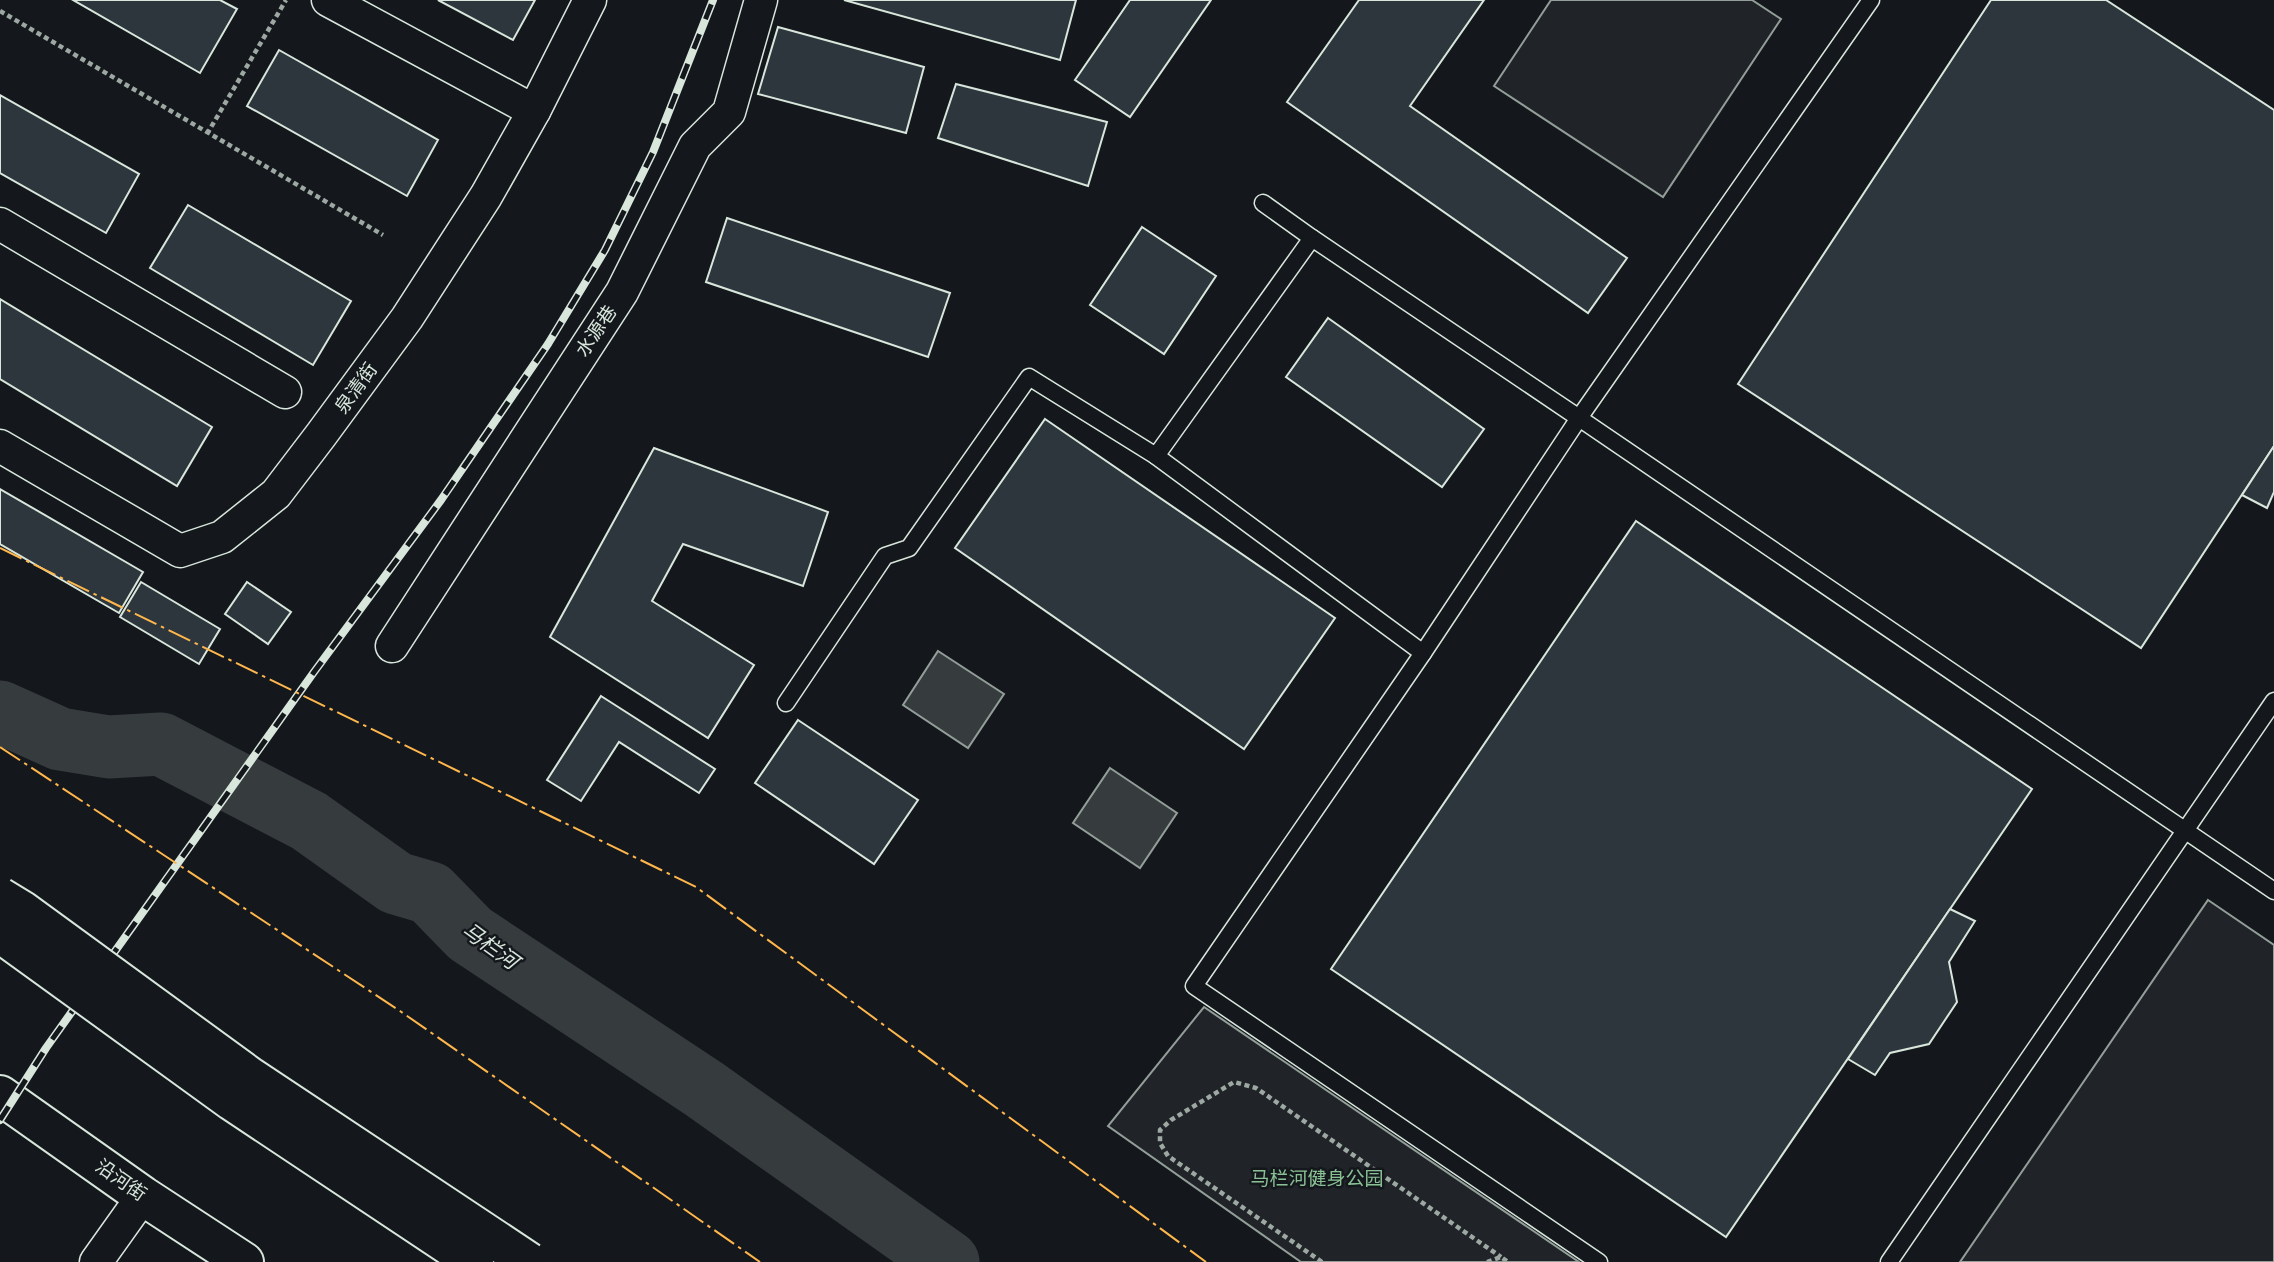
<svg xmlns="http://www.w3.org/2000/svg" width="2274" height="1262" font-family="'Fira Sans Condensed','Noto Sans SC',sans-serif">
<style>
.green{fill:#202428;stroke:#939e99;stroke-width:2}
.water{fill:#363b3e;stroke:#939e99;stroke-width:2}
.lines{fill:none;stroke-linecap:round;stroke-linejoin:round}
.river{stroke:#363b3e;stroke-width:63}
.building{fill:#2c363c;stroke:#d8e6dc;stroke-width:2}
.lane-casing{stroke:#d8e6dc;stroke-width:19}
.street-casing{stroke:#d8e6dc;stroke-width:35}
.secondary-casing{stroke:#d8e6dc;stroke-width:42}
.path{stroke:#9da8a2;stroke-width:4.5;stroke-dasharray:5 3.5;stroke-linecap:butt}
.lane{stroke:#14181c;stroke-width:16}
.street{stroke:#14181c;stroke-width:32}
.secondary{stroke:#14181c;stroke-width:38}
.rail-casing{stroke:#d8e6dc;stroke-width:8}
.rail{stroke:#14181c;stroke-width:5;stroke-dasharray:16;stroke-linecap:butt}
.highway-bridge-casing{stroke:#d8e6dc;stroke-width:42;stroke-linecap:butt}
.highway-bridge{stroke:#14181c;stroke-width:38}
.power{stroke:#ffb74d;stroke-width:2;stroke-dasharray:24 5 3.5 5;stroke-linecap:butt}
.labels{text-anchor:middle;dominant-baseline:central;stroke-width:5;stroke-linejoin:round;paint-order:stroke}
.street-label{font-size:19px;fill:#d8e6dc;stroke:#14181c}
.park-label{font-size:19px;fill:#8ac095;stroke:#14181c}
.water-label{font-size:21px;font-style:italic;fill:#d8e6dc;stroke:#14181c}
</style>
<rect width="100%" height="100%" fill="#14181c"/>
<!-- green -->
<g class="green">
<path d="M 1551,0 L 1752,0 L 1781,19 L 1663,197 L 1494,86 Z"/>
<path d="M 2208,900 L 2274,945 L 2274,1262 L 1960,1262 Z"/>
<path d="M 1204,1007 L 1579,1262 L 1301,1262 L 1108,1126 Z"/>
</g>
<!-- water -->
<g class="water">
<path d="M 938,651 L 1004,694 L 968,748 L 903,705 Z"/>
<path d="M 1110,768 L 1177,813 L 1140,868 L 1073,823 Z"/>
</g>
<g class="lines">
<!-- river -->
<path class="river" d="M 0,712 L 60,739 L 109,747 L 161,744 L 309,821 L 396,883 L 430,893 L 470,934 L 704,1089 L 948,1262"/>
</g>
<!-- building -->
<g class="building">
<path d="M 73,0 L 220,0 L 237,9 L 200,73 Z"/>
<path d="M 438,0 L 535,0 L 513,40 Z"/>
<path d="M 844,0 L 1076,0 L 1060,60 Z"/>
<path d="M 1130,0 L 1211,0 L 1130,117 L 1075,80 Z"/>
<path d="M 1359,0 L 1484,0 L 1410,106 L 1627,258 L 1588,313 L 1287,102 Z"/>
<path d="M 1991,0 L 2106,0 L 2274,110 L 2274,446 L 2141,648 L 1738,384 Z"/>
<path d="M 778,27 L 924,67 L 906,133 L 758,94 Z"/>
<path d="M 279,50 L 438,140 L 407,196 L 247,106 Z"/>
<path d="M 956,84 L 1107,122 L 1088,186 L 938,138 Z"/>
<path d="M 0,95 L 139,174 L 106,233 L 0,173 Z"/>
<path d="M 188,205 L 351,301 L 313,365 L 150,268 Z"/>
<path d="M 727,218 L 950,293 L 928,357 L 706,282 Z"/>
<path d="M 1142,227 L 1216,276 L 1164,354 L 1090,305 Z"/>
<path d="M 0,299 L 212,427 L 177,486 L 0,379 Z"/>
<path d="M 1328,318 L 1484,429 L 1442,487 L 1286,377 Z"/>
<path d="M 1045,419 L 1335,618 L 1244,749 L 955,548 Z"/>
<path d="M 2274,446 L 2274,492 L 2267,508 L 2242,495 Z"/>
<path d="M 654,448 L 828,512 L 803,586 L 683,544 L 652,601 L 754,665 L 708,738 L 550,637 Z"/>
<path d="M 0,489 L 143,572 L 119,613 L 0,544 Z"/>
<path d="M 1636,521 L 2032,789 L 1726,1237 L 1331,969 Z"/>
<path d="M 141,582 L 220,629 L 199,664 L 120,617 Z"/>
<path d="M 247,582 L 291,612 L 268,644 L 225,614 Z"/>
<path d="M 601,696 L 715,769 L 699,793 L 619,742 L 581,801 L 547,780 Z"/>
<path d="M 798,720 L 918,800 L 874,864 L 755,783 Z"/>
<path d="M 1950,909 L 1975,921 L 1949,962 L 1957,1002 L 1929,1044 L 1890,1053 L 1875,1075 L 1848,1059 Z"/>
</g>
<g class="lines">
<defs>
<g id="lane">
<path d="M 1263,203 L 1312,238"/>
<path d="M 1423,653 L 1156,456 L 1312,238 L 1579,418 L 1871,0"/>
<path d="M 786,703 L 885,556 L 909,548 L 1029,377 L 1156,456"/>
<path d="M 1599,1262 L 1194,986 L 1423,653 L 1579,418 L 2274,891"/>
<path d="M 1889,1262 L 2274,701"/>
</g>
<g id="street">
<path d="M 328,0 L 534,111"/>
<path d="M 0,224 L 285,392"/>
<path d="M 0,446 L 180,551 L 222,537 L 276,494 L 321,435 L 407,318 L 486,196 L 534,111 L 590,0"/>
<path d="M 392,646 L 622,292 L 695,146 L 729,112 L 761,0"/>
<path d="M 96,1262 L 143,1196"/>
</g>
<path id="secondary" d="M 0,1095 L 143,1196 L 244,1262"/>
</defs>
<!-- lane casing -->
<use href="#lane" class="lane-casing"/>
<!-- street casing -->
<use href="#street" class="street-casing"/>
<!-- secondary casing -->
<use href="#secondary" class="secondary-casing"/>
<!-- path -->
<g class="path">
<path d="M 0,11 L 383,235"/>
<path d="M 207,134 L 286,0"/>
<path d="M 1322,1262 L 1168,1156 L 1160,1143 L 1160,1130 L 1171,1120 L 1234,1082 L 1256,1088 L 1501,1257"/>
<path d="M 1487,1262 L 1501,1257 L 1508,1262"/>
</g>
<!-- lane -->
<use href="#lane" class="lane"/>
<!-- street -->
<use href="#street" class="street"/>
<!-- secondary -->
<use href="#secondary" class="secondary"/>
<defs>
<path id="rail" d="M 0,1120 L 46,1048 L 314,672 L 441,500 L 548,344 L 605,250 L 653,152 L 713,0"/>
</defs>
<!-- rail casing -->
<use href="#rail" class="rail-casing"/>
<!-- rail -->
<use href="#rail" class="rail"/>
<defs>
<g id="highway-bridge">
<path d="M 0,897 L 23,911 L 249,1076 L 529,1262"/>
<path d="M 0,933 L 232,1101 L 474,1262"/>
</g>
</defs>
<!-- highway-bridge casing -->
<use href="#highway-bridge" class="highway-bridge-casing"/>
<!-- highway-bridge -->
<use href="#highway-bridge" class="highway-bridge"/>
<!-- power -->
<g class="power">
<path d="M 0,548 L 696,887 L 1206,1262"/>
<path d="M 0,747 L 400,1011 L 760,1262"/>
</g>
</g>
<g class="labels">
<!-- street labels -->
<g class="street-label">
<text transform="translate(596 331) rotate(-56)">水源巷</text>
<text transform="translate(356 388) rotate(-54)">泉清街</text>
<text transform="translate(121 1180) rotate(35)">沿河街</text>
</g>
<!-- park labels -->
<g class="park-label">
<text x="1317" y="1178">马栏河健身公园</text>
</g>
<!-- water labels -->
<g class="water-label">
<text transform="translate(490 946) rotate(36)">马栏河</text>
</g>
</g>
</svg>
